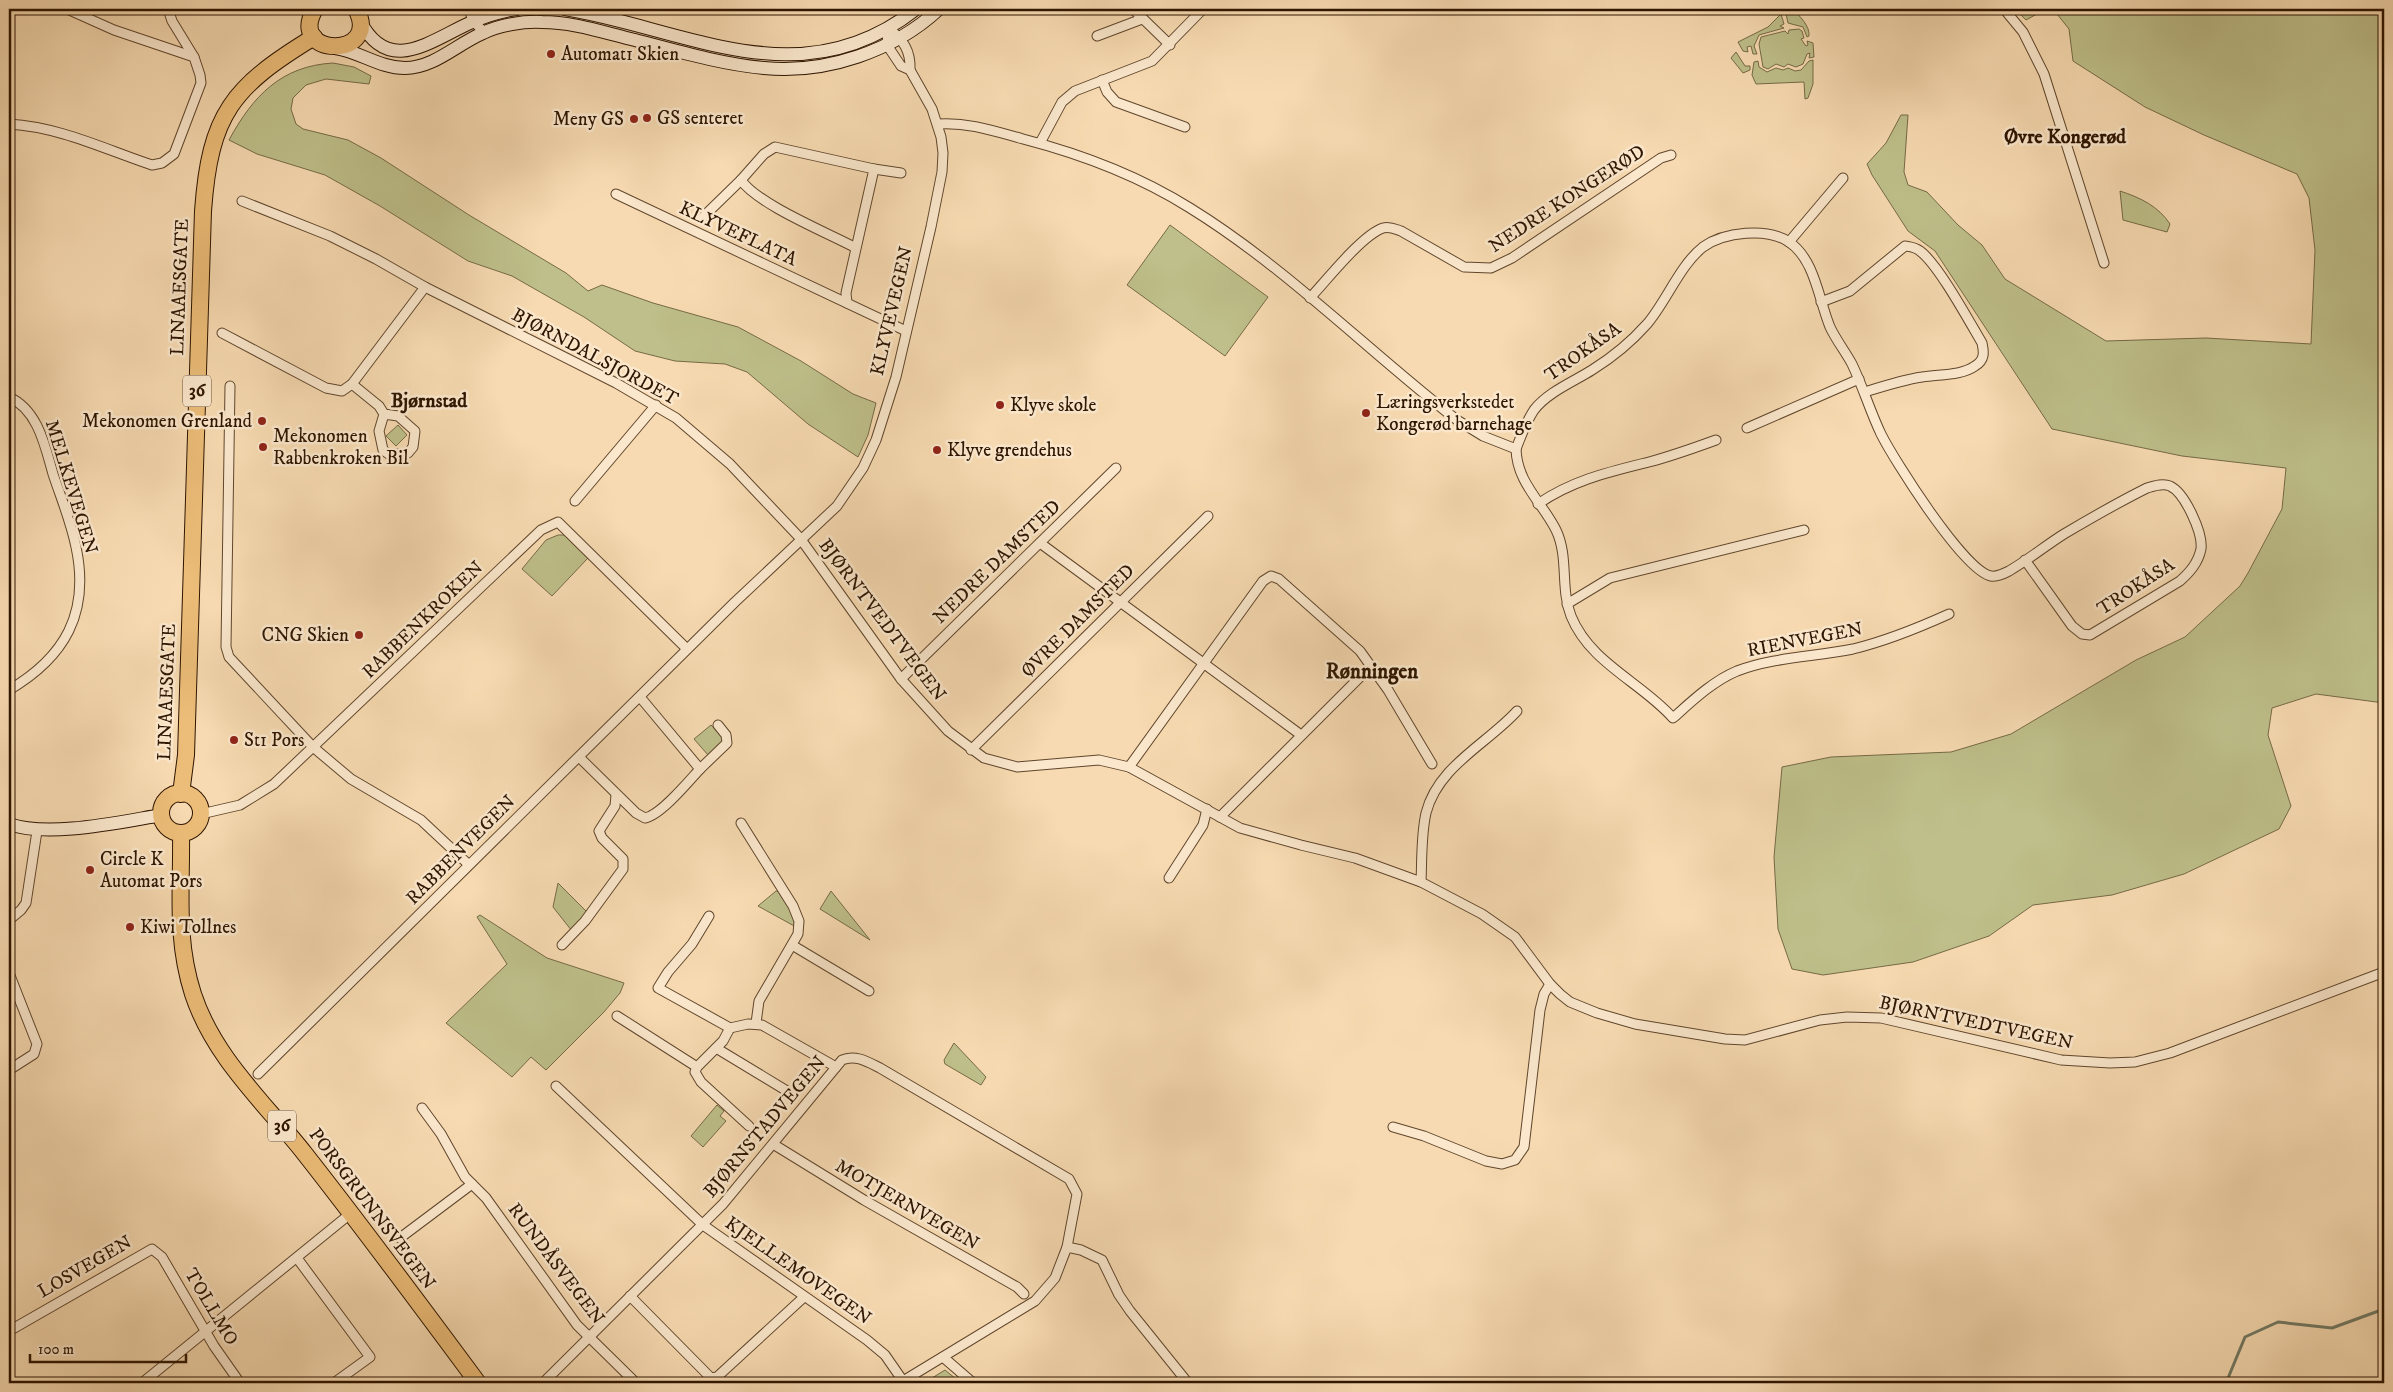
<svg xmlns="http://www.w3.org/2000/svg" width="2393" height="1392" font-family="'IM FELL DW Pica',serif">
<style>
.green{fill:#bebf8a;stroke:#766a45}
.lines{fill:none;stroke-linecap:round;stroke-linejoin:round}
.stream{stroke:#717964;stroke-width:3}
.street-casing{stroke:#60462c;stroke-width:11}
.secondary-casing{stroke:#2e1500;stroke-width:14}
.highway-casing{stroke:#2e1500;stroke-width:18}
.street{stroke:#fae7cc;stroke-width:9}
.secondary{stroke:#fae7cc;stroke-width:12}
.highway{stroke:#ecbd78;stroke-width:16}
.poi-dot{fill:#8f2418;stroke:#fae7cc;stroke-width:2}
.labels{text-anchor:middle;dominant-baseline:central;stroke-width:5;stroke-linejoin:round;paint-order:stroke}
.shield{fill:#fae7cc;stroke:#6b543d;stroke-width:1}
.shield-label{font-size:18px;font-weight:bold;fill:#2e1500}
.poi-label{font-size:19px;fill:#2e1500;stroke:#fae7cc;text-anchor:start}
.street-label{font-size:19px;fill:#2e1500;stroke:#fae7cc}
.neighbourhood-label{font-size:20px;font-weight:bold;fill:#2e1500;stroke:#fae7cc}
.quarter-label{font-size:21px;font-weight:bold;fill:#2e1500;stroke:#fae7cc}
</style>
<rect width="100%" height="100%" fill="#f7dab1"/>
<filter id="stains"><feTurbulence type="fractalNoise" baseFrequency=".004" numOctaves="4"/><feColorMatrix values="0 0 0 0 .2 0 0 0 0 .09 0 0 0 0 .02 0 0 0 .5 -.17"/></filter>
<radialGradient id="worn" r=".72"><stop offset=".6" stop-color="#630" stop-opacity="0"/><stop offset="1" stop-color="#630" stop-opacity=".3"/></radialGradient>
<!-- green -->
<g class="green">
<path d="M 1785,9 L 1792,9 C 1800,16 1810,26 1809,36 L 1807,37 L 1803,27 L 1788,23 Z"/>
<path d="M 2015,9 L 2046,9 L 2026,20 Z"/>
<path d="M 2053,9 L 2384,9 L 2384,703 L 2316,694 L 2272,708 L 2268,735 L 2291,806 L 2279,829 L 2184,874 L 2112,895 L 2033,905 L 1989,936 L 1913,962 L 1823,975 L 1792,969 L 1778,929 L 1774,857 L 1782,767 L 1831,757 L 1951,752 L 2011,734 L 2136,660 L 2185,637 L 2240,586 L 2248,573 L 2282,509 L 2286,468 L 2182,456 L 2052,429 L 1935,251 L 1908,231 L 1872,175 L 1867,164 L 1886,143 L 1901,115 L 1908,115 L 1904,172 L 1908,185 L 1927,192 L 1958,225 L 1982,245 L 2005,279 L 2106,341 L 2206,338 L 2311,344 L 2315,250 L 2309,198 L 2297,174 L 2204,135 L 2145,107 L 2073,61 L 2069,29 Z"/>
<path d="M 1781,14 L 1784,24 L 1780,26 L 1784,28 L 1759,35 L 1754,46 L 1757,54 L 1753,54 L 1751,46 L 1747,47 L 1748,52 L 1743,51 L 1738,42 L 1768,27 Z"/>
<path d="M 1799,29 L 1802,31 L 1804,38 L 1801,39 L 1806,46 L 1808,45 L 1807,41 L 1813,43 L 1814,57 L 1809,58 L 1810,53 L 1807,54 L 1803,64 L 1796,67 L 1788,64 L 1784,67 L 1776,64 L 1768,69 L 1763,67 L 1759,44 L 1761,37 L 1785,31 L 1788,34 L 1789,30 Z"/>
<path d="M 1736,52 L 1745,66 L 1750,66 L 1750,70 L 1743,73 L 1731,58 Z"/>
<path d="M 1813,60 L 1813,84 L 1808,98 L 1805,99 L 1804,82 L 1756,84 L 1752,75 L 1754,62 L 1758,61 L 1759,67 L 1767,72 L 1776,68 L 1783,70 L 1788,68 L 1795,71 L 1801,70 L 1809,61 Z"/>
<path d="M 333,63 L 354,67 L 371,76 L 369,84 L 326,79 L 306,85 L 293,98 L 291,109 L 296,124 L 303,129 L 348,140 L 381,158 L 469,215 L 566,273 L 588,291 L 602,285 L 653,303 L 738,327 L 801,361 L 853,394 L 876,403 L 868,435 L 858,457 L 808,424 L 747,372 L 725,364 L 675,361 L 635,351 L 584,317 L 512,276 L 468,261 L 380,206 L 325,175 L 257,154 L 229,140 C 253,96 281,66 333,63 Z"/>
<path d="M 2120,191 C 2141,198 2158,206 2170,224 L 2167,232 L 2123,220 Z"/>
<path d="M 1170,225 L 1268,297 L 1225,356 L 1127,285 Z"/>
<path d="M 398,425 L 407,435 L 396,446 L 386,436 Z"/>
<path d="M 558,535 L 564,535 L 588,558 L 552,596 L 522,569 L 546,540 Z"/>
<path d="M 711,725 L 724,739 L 708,755 L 694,739 Z"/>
<path d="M 558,883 L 586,911 L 586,915 L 572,931 L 553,907 Z"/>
<path d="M 776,891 L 780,892 L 793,912 L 796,927 L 758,906 Z"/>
<path d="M 831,891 L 870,940 L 820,909 Z"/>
<path d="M 480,915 L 547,958 L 624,983 L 620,993 L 604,1012 L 546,1070 L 531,1057 L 512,1077 L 446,1023 L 507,964 L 477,917 Z"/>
<path d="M 954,1043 L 986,1077 L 981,1085 L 945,1064 L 944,1060 Z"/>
<path d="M 717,1105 L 724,1111 L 720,1116 L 726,1121 L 703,1147 L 691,1136 Z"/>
<path d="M 945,1370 L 961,1383 L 924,1383 Z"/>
</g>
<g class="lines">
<!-- stream -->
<path class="stream" d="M 2226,1383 L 2245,1337 L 2278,1322 L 2332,1328 L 2384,1309"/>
<defs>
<g id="street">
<path d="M 168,9 L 172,21 L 194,57"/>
<path d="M 469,9 L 473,21 L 484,32"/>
<path d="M 1133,9 L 1170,45"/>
<path d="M 2004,9 L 2023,32 L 2044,74 L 2104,263"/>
<path d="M 888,28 C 903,39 911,51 910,70"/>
<path d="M 1097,36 L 1142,19"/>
<path d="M 1102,80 L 1107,92 L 1116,102 L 1185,127"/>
<path d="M 9,124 C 60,127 104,149 152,165 L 162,163 L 174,154 L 201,83 L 200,75 L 194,57 L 114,30 L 67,9"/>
<path d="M 938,124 C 968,122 994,131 1023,139 C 1081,154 1139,176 1190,208 C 1287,268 1368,351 1457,420 L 1483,436 L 1516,449 C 1521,436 1526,422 1534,410 C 1548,392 1573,382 1592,370 C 1613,357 1631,342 1647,324 C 1666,302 1680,265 1703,247 C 1724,232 1767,227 1789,242 C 1815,259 1819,301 1830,327 C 1836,340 1845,351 1852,364 C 1863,387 1870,411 1881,434 C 1894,460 1964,571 1991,576 C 1997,577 2003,574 2009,571 C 2028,560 2045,546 2064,534 C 2091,518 2119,502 2147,488 C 2154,486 2163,483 2170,486 C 2185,493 2203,533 2201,549 C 2198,563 2190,572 2180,581 L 2090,635 L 2082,634 L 2072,626 L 2025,560"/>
<path d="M 1040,143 L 1062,102 L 1075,91 L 1152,61 L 1203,9"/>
<path d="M 874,169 L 901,173"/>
<path d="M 616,194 L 906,331"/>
<path d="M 242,201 L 330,236 L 376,259 L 425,287 L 616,383 L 676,418 L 730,464 L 800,538 L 901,679 L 948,731 L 984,758 L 1017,767 L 1099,760 L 1129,767 L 1240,828 L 1301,845 L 1355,858 L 1421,882 L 1482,914 L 1515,937 L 1550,984 L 1560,994 L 1570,1002 L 1597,1013 L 1635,1024 L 1725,1039 L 1745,1040 L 1820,1020 L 1847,1017 L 1881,1018 L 2061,1060 L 2110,1063 L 2135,1062 L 2170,1053 L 2384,972"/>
<path d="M 701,219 L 741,180"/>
<path d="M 1789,242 L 1843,178"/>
<path d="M 1310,298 C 1326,281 1362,235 1383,228 C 1390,226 1395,229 1401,231 L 1464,267 L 1491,268 L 1512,258 L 1661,158 L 1671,155"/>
<path d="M 1821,302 L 1850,291 L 1905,246 C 1911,247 1915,247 1920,251 C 1938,264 1969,321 1982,343 C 1984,352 1985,360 1975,366 C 1961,376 1938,374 1922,377 C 1902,380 1884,386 1865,392"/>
<path d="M 847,303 L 846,293 L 874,169 L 775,147 L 764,154 L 741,180 C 757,204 828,233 856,248"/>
<path d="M 222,333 L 326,388 L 342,391 L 352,384 L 425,287"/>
<path d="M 352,384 L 379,406 L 384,414 L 379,431 L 383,450 L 390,455 L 408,453 L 413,447 L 415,431 L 398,416 L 384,414"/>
<path d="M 230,386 L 226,647 L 229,657 L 313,747 L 351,779 L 421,820 L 468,864"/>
<path d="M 9,397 C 38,410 45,446 53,474 C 61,498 71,522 76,547 C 90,613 65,657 9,690"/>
<path d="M 1747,428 L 1859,379"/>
<path d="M 1516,449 C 1517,483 1542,502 1556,530 C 1569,557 1560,588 1571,616 C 1590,663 1641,682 1673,718 C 1692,701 1713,681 1737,671 C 1774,657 1814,657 1853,649 C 1886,641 1918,628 1949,614"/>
<path d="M 575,501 L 656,405"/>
<path d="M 1538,504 C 1573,480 1609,472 1649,462 C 1672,456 1694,448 1716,440"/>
<path d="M 1040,543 L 1301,735"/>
<path d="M 1567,604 L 1610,578 L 1804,530"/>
<path d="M 901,679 L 1116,468"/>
<path d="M 971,750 L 1208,516"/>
<path d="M 579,757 L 636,813 L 645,818 C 661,815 688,782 700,769 L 640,697"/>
<path d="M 1129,767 L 1263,581 L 1271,576 L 1279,579 L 1360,651 L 1388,690 L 1432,764"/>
<path d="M 700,769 L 727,743 L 726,735 L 718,725"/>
<path d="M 201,814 L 240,805 L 274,784 L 541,530 L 558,522 L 687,649"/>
<path d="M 1220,817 L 1371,666"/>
<path d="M 741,823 L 793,906 L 799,921 L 798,934 L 759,1001 L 756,1023"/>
<path d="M 1169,878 L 1203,825 L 1207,809"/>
<path d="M 1421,882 C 1422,860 1421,835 1426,813 C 1438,766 1487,744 1517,711"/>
<path d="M 709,916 L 692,944 L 668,972 L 658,988 L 730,1028"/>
<path d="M 9,920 L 21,910 L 26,903 L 37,831"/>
<path d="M 562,945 L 585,921 L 623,869 L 623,859 L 602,838 L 599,831 L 615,806 L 616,795"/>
<path d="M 792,945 L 869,991"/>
<path d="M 9,973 L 37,1044 L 34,1054 L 9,1070"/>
<path d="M 617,1016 L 697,1067"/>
<path d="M 716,1048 L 792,1094"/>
<path d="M 258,1074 L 735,602 L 837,506 L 863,468 L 876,440 L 896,377 L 931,227 L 942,172 L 943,153 L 941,137 L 932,109 L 910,70 L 901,66 L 887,45 L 888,28"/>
<path d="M 556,1086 L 703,1225 L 867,1340 L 885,1355 L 903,1381 L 899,1383"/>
<path d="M 422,1108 L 441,1134 L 465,1177 L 486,1198 L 577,1325 L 636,1383"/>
<path d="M 749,1126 L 701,1082 L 695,1072 L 697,1067 L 723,1041 L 730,1028 L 748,1024 L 762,1025 L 836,1067"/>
<path d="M 1393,1127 L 1424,1136 L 1486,1161 L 1502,1164 L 1515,1160 L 1524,1147 L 1540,1010 L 1544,994 L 1550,984"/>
<path d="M 773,1144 L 864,1200 L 1017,1287 L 1024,1294"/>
<path d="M 400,1238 L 472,1184"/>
<path d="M 297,1258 L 370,1357 L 334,1383"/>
<path d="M 630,1296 L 711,1378 L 717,1377 L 804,1297"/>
<path d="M 9,1331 L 152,1249 L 162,1257 L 214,1346 L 240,1383"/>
<path d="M 943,1357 L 973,1383"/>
<path d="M 903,1381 L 1035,1301 L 1055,1278 L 1067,1247 L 1081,1250 L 1102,1260 L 1119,1295 L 1130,1311 L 1188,1383"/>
<path d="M 142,1383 L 350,1214"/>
<path d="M 543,1383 L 723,1204 L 842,1060 C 855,1054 868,1062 880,1068 L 1069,1179 L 1077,1194 L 1067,1247"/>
</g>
<g id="secondary">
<path d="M 565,9 C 687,29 801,100 916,9"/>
<path d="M 360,21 C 389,77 431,40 472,22 C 486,16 501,11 517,9"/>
<path d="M 336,48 C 360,52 380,68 405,68 C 434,68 457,44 483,33 C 500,25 523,21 542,22 C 574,22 605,33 635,40 C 677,51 721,64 764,68 C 826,74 894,51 939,9"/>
<path d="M 9,824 C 49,838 119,822 162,815"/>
</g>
<g id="highway">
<path d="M 315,9 C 286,58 383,59 356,9"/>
<circle cx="181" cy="813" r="20"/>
<path d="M 181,794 L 186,755 L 203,211 C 210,114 232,87 314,37"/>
<path d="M 181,833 C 182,889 175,938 193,994 C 214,1058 265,1103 305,1154 C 364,1229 421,1306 478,1383"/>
</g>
</defs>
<!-- street casing -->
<use href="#street" class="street-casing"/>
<!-- secondary casing -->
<use href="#secondary" class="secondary-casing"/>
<!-- highway casing -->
<use href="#highway" class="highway-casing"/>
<!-- street -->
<use href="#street" class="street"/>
<!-- secondary -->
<use href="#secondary" class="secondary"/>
<!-- highway -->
<use href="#highway" class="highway"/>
</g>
<!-- markers -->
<g class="poi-dot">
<circle cx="551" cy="54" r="5"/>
<circle cx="647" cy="118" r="5"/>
<circle cx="634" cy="119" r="5"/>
<circle cx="1000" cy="405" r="5"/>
<circle cx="1366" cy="413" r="5"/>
<circle cx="262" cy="421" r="5"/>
<circle cx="263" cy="447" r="5"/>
<circle cx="937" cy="450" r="5"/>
<circle cx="359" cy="635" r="5"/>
<circle cx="234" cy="740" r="5"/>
<circle cx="90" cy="870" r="5"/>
<circle cx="130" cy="927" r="5"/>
</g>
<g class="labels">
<!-- shield labels -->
<g class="shield">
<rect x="183" y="375.5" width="28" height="31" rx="4"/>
<rect x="268" y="1110.5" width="28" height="31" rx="4"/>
</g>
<g class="shield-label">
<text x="197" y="391">36</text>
<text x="282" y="1126">36</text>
</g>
<!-- poi labels -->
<g class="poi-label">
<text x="561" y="54">Automat1 Skien</text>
<text x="657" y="118">GS senteret</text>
<text x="624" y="119" text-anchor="end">Meny GS</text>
<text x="1376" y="402">Læringsverkstedet<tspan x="1376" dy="22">Kongerød barnehage</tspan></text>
<text x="1010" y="405">Klyve skole</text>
<text x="252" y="421" text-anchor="end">Mekonomen Grenland</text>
<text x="273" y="436">Mekonomen<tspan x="273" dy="22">Rabbenkroken Bil</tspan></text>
<text x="947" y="450">Klyve grendehus</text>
<text x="349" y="635" text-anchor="end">CNG Skien</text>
<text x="244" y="740">St1 Pors</text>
<text x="100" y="859">Circle K<tspan x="100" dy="22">Automat Pors</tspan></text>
<text x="140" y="927">Kiwi Tollnes</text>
</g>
<!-- street labels -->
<g class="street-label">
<text transform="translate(1567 199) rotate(-33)">NEDRE KONGERØD</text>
<text transform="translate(738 234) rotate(25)">KLYVEFLATA</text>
<text transform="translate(180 287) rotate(-88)">LINAAESGATE</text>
<text transform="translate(892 311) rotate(-77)">KLYVEVEGEN</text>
<text transform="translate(1583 352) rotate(-35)">TROKÅSA</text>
<text transform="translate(595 357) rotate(28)">BJØRNDALSJORDET</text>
<text transform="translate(71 487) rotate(73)">MELKEVEGEN</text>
<text transform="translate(997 562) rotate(-44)">NEDRE DAMSTED</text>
<text transform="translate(2136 587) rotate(-33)">TROKÅSA</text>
<text transform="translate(423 620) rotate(-44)">RABBENKROKEN</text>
<text transform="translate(882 620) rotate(53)">BJØRNTVEDTVEGEN</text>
<text transform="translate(1078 621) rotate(-45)">ØVRE DAMSTED</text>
<text transform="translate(1805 640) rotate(-11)">RIENVEGEN</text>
<text transform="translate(167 692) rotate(-88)">LINAAESGATE</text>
<text transform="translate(461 850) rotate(-45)">RABBENVEGEN</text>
<text transform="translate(1976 1023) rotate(12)">BJØRNTVEDTVEGEN</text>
<text transform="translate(765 1127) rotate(-50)">BJØRNSTADVEGEN</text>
<text transform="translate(907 1205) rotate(30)">MOTJERNVEGEN</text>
<text transform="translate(372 1209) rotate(53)">PORSGRUNNSVEGEN</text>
<text transform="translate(556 1264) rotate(53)">RUNDÅSVEGEN</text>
<text transform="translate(85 1267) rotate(-30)">LOSVEGEN</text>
<text transform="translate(798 1271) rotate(35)">KJELLEMOVEGEN</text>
<text transform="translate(211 1307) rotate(59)">TOLLMO</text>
</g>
<!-- neighbourhood labels -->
<g class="neighbourhood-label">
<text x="2065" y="137">Øvre Kongerød</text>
<text x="429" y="401">Bjørnstad</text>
</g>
<!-- quarter labels -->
<g class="quarter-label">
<text x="1372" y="672">Rønningen</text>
</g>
</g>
<!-- margin -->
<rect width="2393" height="1392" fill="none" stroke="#f7dab1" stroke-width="30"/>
<rect x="10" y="10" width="2373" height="1372" fill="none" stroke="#2e1500" stroke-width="2.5"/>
<rect x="15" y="15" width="2363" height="1362" fill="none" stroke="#2e1500"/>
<!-- scale -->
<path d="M30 1354v8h156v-8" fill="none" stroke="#2e1500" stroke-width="2.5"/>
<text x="38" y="1354" font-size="15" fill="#2e1500" stroke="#fae7cc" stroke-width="4" paint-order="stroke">100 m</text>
<rect width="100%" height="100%" filter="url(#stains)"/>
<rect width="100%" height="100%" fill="url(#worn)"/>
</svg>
